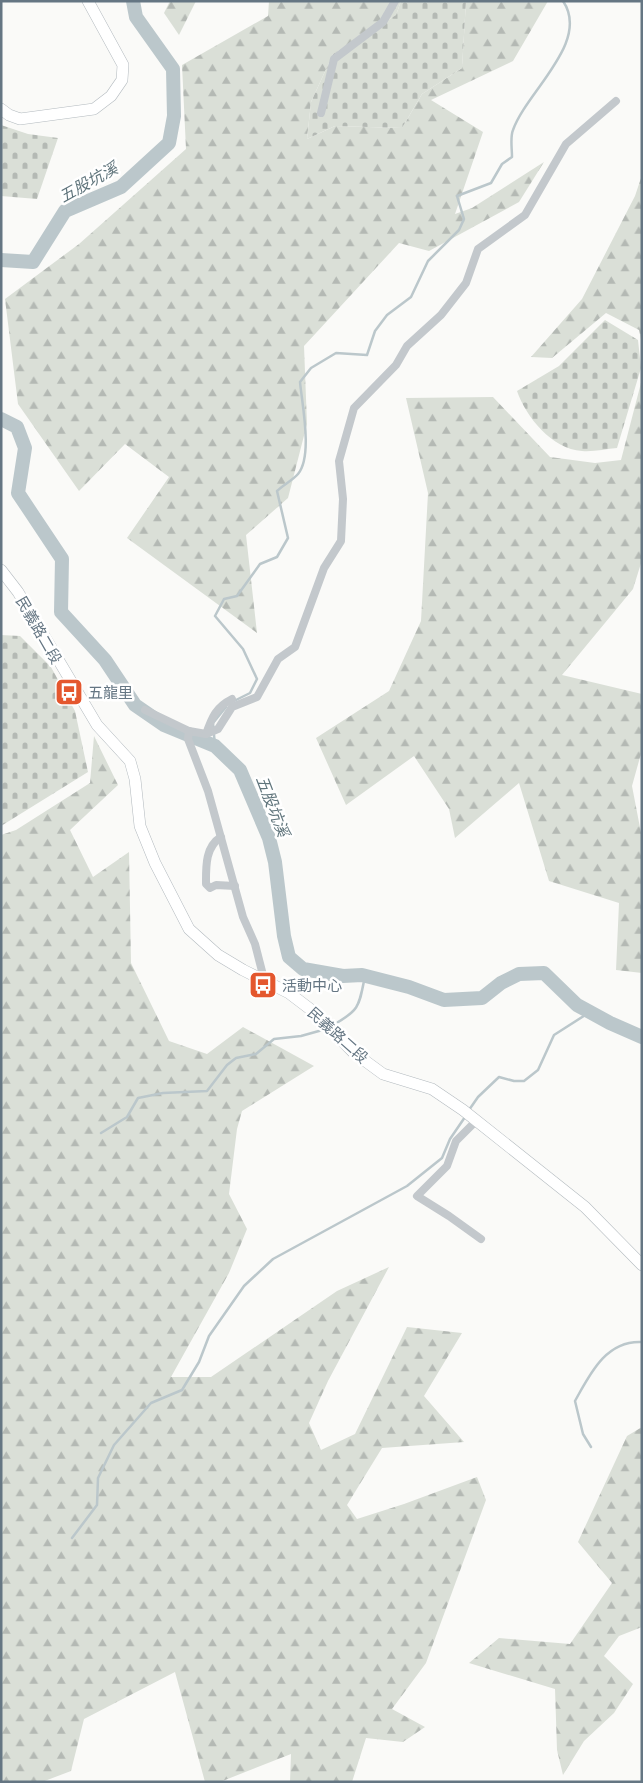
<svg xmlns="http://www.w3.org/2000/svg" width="643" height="1783" font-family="'IBM Plex Sans','Noto Sans TC',sans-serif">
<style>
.forest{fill:url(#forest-firs)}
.cemetery{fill:url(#cemetery-stones)}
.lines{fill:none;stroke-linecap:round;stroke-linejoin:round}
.stream{stroke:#bbc7cb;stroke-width:2.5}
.river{stroke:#bbc7cb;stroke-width:14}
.secondary-casing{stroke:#b3babf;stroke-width:12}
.street{stroke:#c3c8cc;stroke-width:8}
.secondary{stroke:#fff;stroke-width:11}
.labels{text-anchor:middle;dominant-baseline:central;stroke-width:5;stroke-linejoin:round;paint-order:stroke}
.street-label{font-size:15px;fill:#657683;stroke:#fff}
.poi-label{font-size:15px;fill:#657683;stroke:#fff;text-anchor:start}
.water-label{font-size:16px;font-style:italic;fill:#60757c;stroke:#fff}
</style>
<defs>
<pattern id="forest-firs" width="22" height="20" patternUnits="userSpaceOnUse" patternTransform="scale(1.25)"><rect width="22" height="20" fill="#dadfd7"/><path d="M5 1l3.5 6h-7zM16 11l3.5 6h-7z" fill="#b4b9b4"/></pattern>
<pattern id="cemetery-stones" width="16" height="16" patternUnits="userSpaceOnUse" patternTransform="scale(1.25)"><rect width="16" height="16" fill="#dadfd7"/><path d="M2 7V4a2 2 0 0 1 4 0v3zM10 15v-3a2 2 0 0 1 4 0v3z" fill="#b4b9b4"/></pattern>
</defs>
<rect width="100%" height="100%" fill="#fafaf8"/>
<!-- forest -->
<g class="forest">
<path d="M 170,1 L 196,1 L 179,35 L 164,13 Z"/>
<path d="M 269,1 L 401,1 L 396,15 L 333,54 L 311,102 L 307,139 L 335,126 L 402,128 L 422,94 L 462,68 L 466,1 L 548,1 L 513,61 L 431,100 L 483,132 L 455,214 L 472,208 L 544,162 L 519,202 L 429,251 L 399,243 L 304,346 L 307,424 L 288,498 L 246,535 L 257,633 L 127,538 L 169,477 L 125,444 L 79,491 L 18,404 L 5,299 L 79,244 L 186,149 L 182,65 L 268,16 Z"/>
<path d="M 642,175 L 642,344 L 639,330 L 606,313 L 552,358 L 531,357 L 582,299 L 635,196 Z"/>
<path d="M 642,379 L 642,560 L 633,589 L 562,675 L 642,694 L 642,750 L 632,786 L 642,838 L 642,973 L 616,970 L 619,903 L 549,881 L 519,783 L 455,838 L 449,809 L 414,756 L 346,805 L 316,738 L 389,691 L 421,621 L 428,493 L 406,398 L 493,397 L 550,457 L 595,463 L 621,460 Z"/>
<path d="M 94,736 L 118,785 L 70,830 L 93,877 L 129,852 L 131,963 L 169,1041 L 207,1054 L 243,1027 L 314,1066 L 242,1111 L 237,1129 L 229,1194 L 247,1229 L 229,1273 L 171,1377 L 211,1377 L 337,1291 L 389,1267 L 328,1381 L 309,1423 L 321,1450 L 355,1434 L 407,1327 L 462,1333 L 424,1396 L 464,1442 L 382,1448 L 347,1505 L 357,1519 L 404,1504 L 477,1477 L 486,1500 L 426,1663 L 392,1709 L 425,1727 L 403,1742 L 366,1738 L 352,1782 L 290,1782 L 291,1754 L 220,1782 L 205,1782 L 175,1672 L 84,1719 L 71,1771 L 42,1782 L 1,1782 L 1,835 L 16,830 L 90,783 Z"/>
<path d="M 642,1427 L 642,1627 L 619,1636 L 604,1656 L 633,1684 L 614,1713 L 584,1741 L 563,1775 L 557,1750 L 555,1689 L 469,1663 L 499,1638 L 570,1644 L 612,1583 L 578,1542 L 627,1436 Z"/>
</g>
<!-- cemetery -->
<g class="cemetery">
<path d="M 401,1 L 466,1 L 462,68 L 422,94 L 402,128 L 335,126 L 307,139 L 311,102 L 333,54 L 396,15 Z"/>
<path d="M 1,125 L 28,134 L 58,138 L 37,199 L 1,196 Z"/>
<path d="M 605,320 L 638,340 L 641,368 L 617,448 C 606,449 593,452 582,451 C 552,449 526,417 517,391 L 559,366 Z"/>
<path d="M 1,635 L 20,636 L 51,667 L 75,711 L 88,772 L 1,826 Z"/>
</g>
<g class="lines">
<!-- stream -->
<g class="stream">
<path d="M 234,701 L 250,693 L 257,679 L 243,649 L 215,616 L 224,599 L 237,596 L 260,564 L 277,557 L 288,538 L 277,491 C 283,485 293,480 298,474 C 313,456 302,404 300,382 L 311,368 L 336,353 L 367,355 L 375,331 L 387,315 L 411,297 L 428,261 L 459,230 L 464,219 L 457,196 L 491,183 L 502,164 L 512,157 C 512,148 510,137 513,130 C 526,92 591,42 563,1"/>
<path d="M 215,746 L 213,723 L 226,707"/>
<path d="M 333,1025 C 360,1010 359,1006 365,976"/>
<path d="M 469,1110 L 478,1097 L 499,1077 L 514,1081 L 524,1081 L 538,1070 L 554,1035 L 590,1012"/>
<path d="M 101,1133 L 127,1117 L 138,1098 L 163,1093 L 207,1091 L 227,1065 L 236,1058 L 256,1054 L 274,1039 L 301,1036 L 326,1029"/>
<path d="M 591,1447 L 583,1434 L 575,1401 C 590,1374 606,1340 642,1342"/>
<path d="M 72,1538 L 97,1505 L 98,1478 L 114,1445 L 151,1403 L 182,1390 L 199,1362 L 209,1336 L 244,1286 L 273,1259 L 407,1186 L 442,1158 L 450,1139 L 465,1117"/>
</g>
<!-- river -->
<g class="river">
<path d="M 1,260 L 33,262 L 65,211 L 121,187 L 169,143 L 174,116 L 173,69 L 136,17 L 133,1"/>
<path d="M 1,419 L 17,427 L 25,448 L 18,493 L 62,559 L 61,612 L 105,660 L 135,705 L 164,725 L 215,746 L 240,770 L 269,838 L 275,862 L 284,936 L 289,957 L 303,969 L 343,976 L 362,975 L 409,987 L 444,1000 L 482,998 L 501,983 L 519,974 L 544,973 L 577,1005 L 610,1023 L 642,1037"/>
</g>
<defs>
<g id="secondary">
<path d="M 1,109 L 9,115 L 20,119 L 94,109 L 111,96 L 122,80 L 123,65 L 88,1"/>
<path d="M 1,570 L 18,592 L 97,725 L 130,761 L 135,779 L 140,826 L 155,863 L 189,929 L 218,955 L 243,970 L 289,993 L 314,1012 L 353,1052 L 383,1074 L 432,1089 L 463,1110 L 585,1207 L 642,1265"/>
</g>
</defs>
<!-- secondary casing -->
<use href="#secondary" class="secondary-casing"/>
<!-- street -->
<g class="street">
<path d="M 321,113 L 334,59 L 383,22 L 395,1"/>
<path d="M 145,710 L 189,731 L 206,734 L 218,729 L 232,707 L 257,697 L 278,659 L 295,647 L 324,568 L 341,541 L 343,499 L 339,461 L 354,408 L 396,365 L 407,346 L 441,315 L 466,283 L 478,249 L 525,215 L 566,144 L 616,101"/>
<path d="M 189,731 L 188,739 L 208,791 L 243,917 L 255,944 L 264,979"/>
<path d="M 206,734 C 212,717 216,707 232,699"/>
<path d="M 221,837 C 205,847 206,867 206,884 L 210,888 L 216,885 L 235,886"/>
<path d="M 477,1120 L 456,1141 L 447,1166 L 417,1196 L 449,1216 L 481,1239"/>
</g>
<!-- secondary -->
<use href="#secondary" class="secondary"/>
</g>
<!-- icons -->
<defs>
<symbol id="bus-square" viewBox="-11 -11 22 22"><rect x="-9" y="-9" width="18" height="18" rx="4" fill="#e4572e" stroke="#fff"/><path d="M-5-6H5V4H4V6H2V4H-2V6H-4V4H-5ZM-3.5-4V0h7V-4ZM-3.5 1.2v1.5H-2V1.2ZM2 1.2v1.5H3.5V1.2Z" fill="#fff"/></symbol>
</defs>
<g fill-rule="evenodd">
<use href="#bus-square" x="53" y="676" width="32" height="32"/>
<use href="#bus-square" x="247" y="969" width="32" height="32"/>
</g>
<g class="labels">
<!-- street labels -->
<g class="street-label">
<text transform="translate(39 630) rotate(60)">民義路二段</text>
<text transform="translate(338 1035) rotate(42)">民義路二段</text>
</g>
<!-- poi labels -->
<g class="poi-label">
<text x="88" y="692">五龍里</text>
<text x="282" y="985">活動中心</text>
</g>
<!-- water labels -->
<g class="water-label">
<text transform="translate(88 182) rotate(-29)">五股坑溪</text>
<text transform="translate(273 806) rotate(69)">五股坑溪</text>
</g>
</g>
<!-- border -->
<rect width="643" height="1783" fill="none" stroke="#657683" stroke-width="5"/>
</svg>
